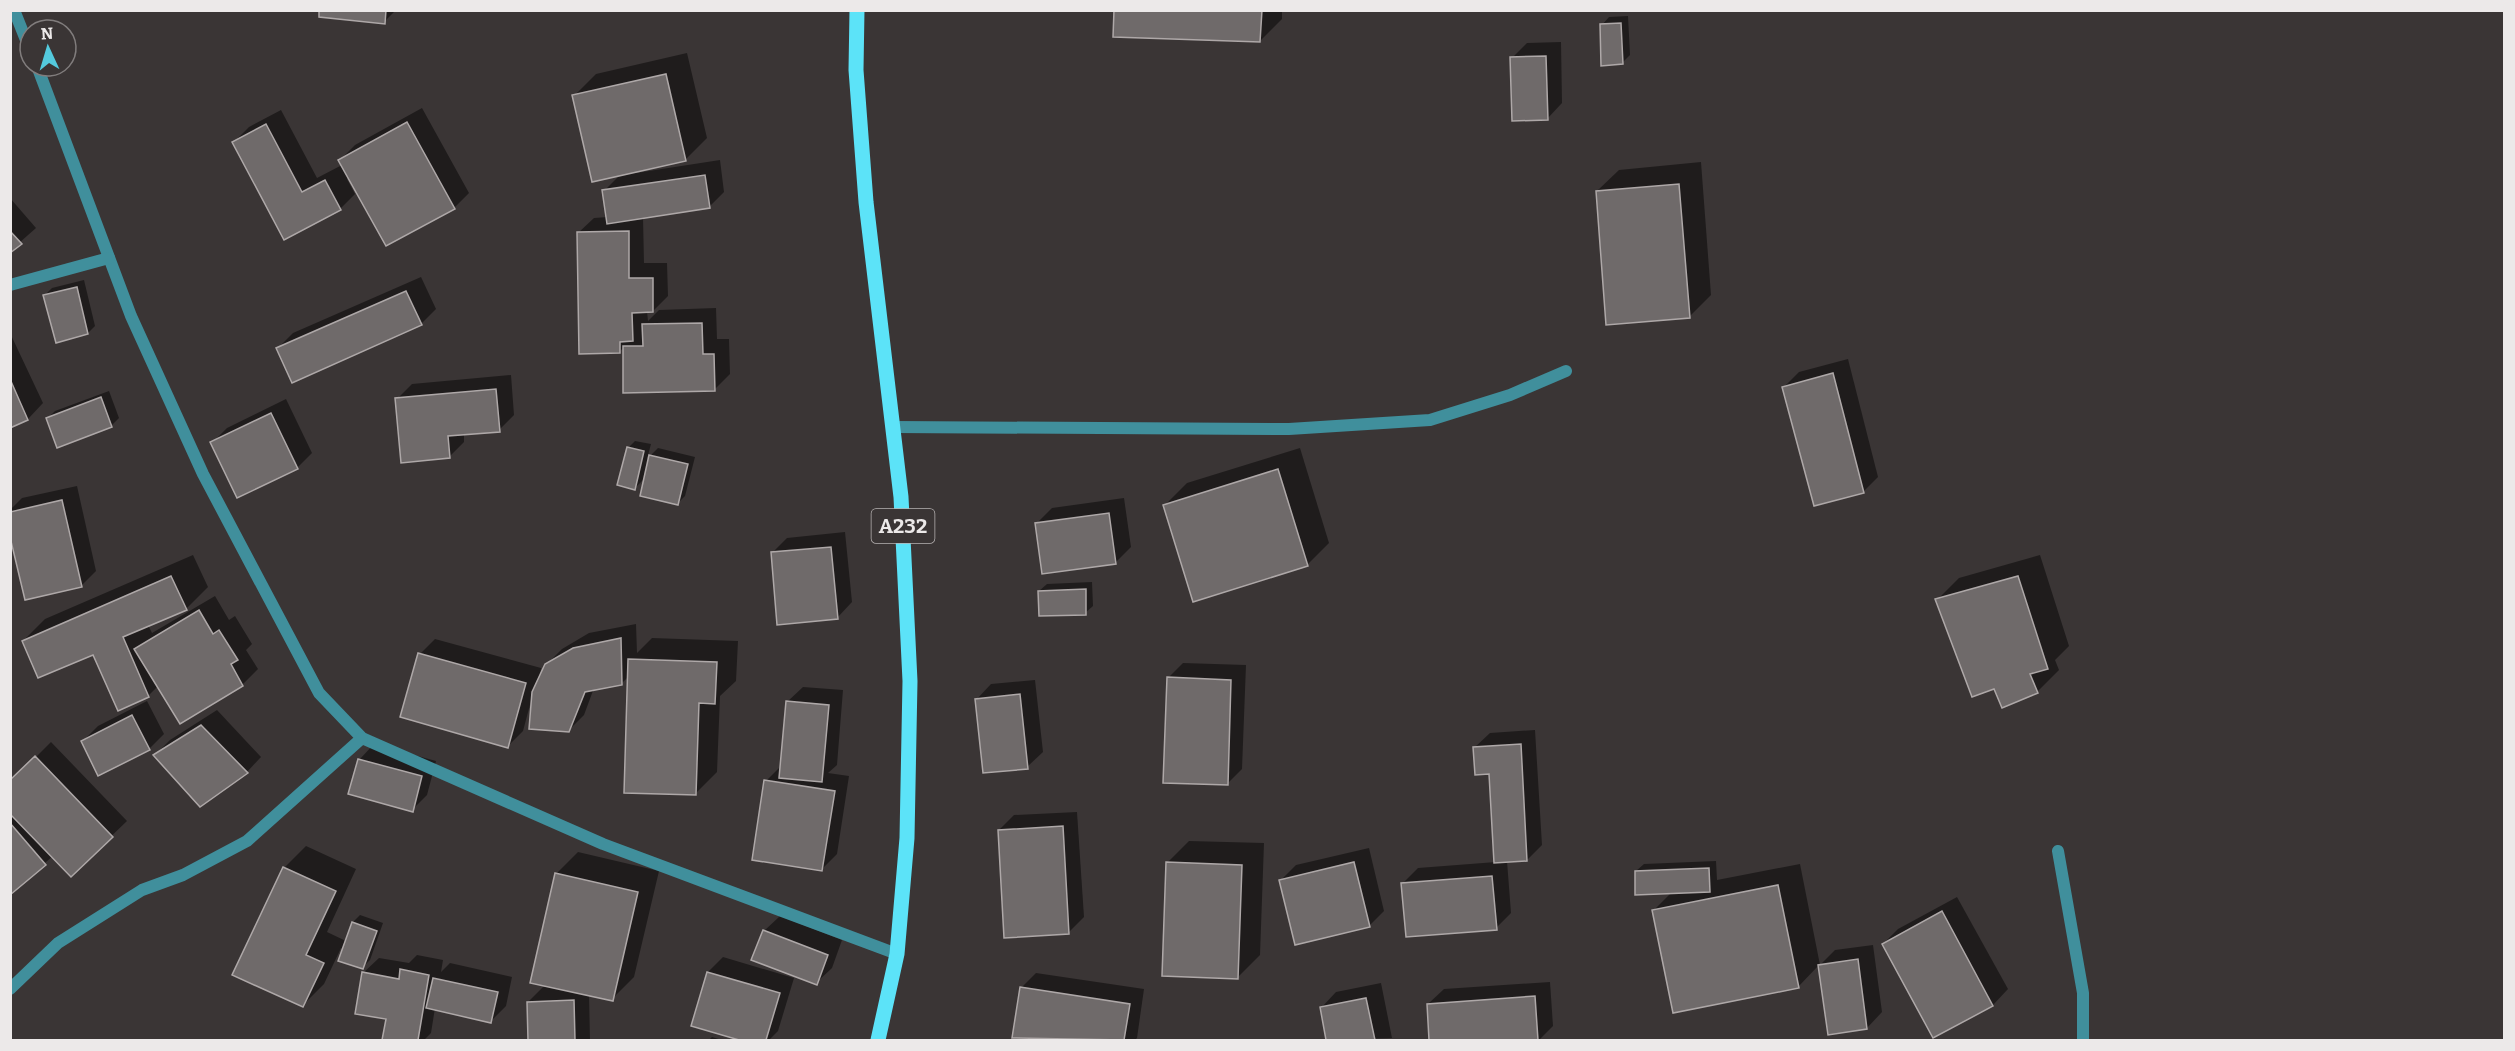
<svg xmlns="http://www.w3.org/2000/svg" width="2515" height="1051" font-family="Bitter,serif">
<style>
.shadow{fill:#0007}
.building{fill:#6f6a6a;stroke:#aea8a8;stroke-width:1.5}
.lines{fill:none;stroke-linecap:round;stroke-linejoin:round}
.street{stroke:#408f9c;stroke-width:12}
.primary{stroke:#5ce3f8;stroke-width:15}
.labels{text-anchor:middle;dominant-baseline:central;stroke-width:5;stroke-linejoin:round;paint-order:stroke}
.shield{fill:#3a3535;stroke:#b7b3b3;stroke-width:1.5}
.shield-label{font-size:20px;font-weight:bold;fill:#ece9e9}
</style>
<rect width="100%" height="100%" fill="#3a3535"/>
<!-- shadow -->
<g class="shadow">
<path d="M 321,10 L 396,10 L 384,22 Z"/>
<path d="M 1116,10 L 1282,10 L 1282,19 L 1260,41 Z"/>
<path d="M 1628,16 L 1630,55 L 1622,63 L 1602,25 L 1609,17 Z"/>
<path d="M 1561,42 L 1562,103 L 1547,119 L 1512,58 L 1527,43 Z"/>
<path d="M 687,53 L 707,138 L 685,160 L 635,171 L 636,173 L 720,160 L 724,192 L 709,207 L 643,217 L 644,263 L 667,263 L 668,296 L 653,311 L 647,311 L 648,321 L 659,310 L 716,308 L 717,339 L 729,339 L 730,374 L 714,390 L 624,347 L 619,352 L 578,233 L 594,218 L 608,217 L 604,191 L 621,174 L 574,96 L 596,74 Z"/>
<path d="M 422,108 L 469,193 L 454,208 L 349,177 L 347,179 L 355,194 L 340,209 L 284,238 L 234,142 L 249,127 L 281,110 L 317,178 L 342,165 L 340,160 L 355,145 Z"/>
<path d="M 1701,162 L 1711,295 L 1689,317 L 1597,191 L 1619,170 Z"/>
<path d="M 10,198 L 36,228 L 10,251 Z"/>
<path d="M 421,277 L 436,309 L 421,324 L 278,348 L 293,333 Z"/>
<path d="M 84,280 L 95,326 L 88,333 L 45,295 L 52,288 Z"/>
<path d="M 10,333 L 43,403 L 28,419 L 10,426 Z"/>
<path d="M 1848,359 L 1878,477 L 1863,492 L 1784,387 L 1799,372 Z"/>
<path d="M 511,375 L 514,415 L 499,430 L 464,433 L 464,442 L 449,457 L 397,399 L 412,384 Z"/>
<path d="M 109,391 L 119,418 L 111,426 L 48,418 L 55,411 Z"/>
<path d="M 286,399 L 312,453 L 297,468 L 212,443 L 227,428 Z"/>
<path d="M 635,441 L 651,444 L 647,459 L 658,448 L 695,457 L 685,496 L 677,504 L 646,477 L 635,488 L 628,448 Z"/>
<path d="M 1300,448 L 1329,543 L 1307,565 L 1165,505 L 1187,483 Z"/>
<path d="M 77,486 L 96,571 L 81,586 L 10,530 L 10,510 L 22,498 Z"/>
<path d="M 1124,498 L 1131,547 L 1116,562 L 1037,523 L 1052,508 Z"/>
<path d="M 845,532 L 852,602 L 837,618 L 772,553 L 787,538 Z"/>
<path d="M 193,555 L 208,587 L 186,609 L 148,625 L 152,633 L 215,596 L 229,620 L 235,616 L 252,644 L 246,650 L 258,669 L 243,684 L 180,722 L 158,686 L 148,696 L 94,653 L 23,641 L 45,619 Z"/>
<path d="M 2040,555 L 2069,646 L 2055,660 L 2059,670 L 2037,692 L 1995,688 L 1937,600 L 1959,578 Z"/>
<path d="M 1092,582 L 1093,606 L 1085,613 L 1039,591 L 1047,584 Z"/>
<path d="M 636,624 L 637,653 L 652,638 L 738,641 L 736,681 L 720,696 L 717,772 L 695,794 L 629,676 L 622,683 L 594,688 L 584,715 L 568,731 L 531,701 L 523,731 L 508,746 L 420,654 L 435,639 L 541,668 L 540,678 L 546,665 L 562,649 L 589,633 Z"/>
<path d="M 1183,663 L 1246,665 L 1242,769 L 1227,784 L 1168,678 Z"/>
<path d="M 1035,680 L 1043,752 L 1027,767 L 976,700 L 991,684 Z"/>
<path d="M 803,687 L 843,690 L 837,765 L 828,773 L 849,776 L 837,854 L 822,869 L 766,781 L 781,766 L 787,702 Z"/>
<path d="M 147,701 L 164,734 L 149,749 L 83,741 L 98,726 Z"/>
<path d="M 217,710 L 261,757 L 247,772 L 155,755 L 170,740 Z"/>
<path d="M 1535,730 L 1542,845 L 1527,860 L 1507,861 L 1511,913 L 1496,928 L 1403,883 L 1418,868 L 1496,862 L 1490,772 L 1474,748 L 1490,733 Z"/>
<path d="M 51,742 L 127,821 L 72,874 L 53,856 L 10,893 L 10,775 L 14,779 Z"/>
<path d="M 374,744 L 436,761 L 427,795 L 412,810 L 359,760 Z"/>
<path d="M 1077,812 L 1084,917 L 1069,932 L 999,830 L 1014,815 Z"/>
<path d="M 1189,841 L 1264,843 L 1260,955 L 1238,977 L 1167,863 Z"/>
<path d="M 306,846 L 356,869 L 327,932 L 346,941 L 353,922 L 360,915 L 383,923 L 370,960 L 362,968 L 341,948 L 324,984 L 302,1006 L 284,868 Z"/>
<path d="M 1369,848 L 1384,911 L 1369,926 L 1281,880 L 1296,865 Z"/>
<path d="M 578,852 L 659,871 L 634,977 L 612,999 L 589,994 L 590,1040 L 529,1040 L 528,1002 L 543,987 L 550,987 L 556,874 Z"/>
<path d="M 1716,861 L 1717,880 L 1800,864 L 1820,965 L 1835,950 L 1873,945 L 1882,1012 L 1867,1028 L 1819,965 L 1798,987 L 1654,910 L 1672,892 L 1636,871 L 1644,864 Z"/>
<path d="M 1957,897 L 2008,989 L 1993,1005 L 1934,1036 L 1883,944 L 1898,929 Z"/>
<path d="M 780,916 L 842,940 L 832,968 L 816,983 L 764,931 Z"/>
<path d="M 417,955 L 443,960 L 441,972 L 450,963 L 512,977 L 506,1006 L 491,1021 L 435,1008 L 431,1033 L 424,1040 L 384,1040 L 388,1018 L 363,973 L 379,958 L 409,963 Z"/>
<path d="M 723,957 L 794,978 L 778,1031 L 769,1040 L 744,1040 L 693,1025 L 708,972 Z"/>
<path d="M 1036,973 L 1144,989 L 1137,1038 L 1135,1040 L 1037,1040 L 1014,1037 L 1021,988 Z"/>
<path d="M 1550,982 L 1553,1026 L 1539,1040 L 1431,1040 L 1428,1004 L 1444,989 Z"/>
<path d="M 1381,983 L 1392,1038 L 1327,1040 L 1321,1008 L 1336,992 Z"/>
<path d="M 712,1037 L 722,1040 L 709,1040 Z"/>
</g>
<!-- building -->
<g class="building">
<path d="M 319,10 L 386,10 L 385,24 L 319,17 Z"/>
<path d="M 1114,10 L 1262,10 L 1260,42 L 1113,37 Z"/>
<path d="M 1621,23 L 1623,64 L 1601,66 L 1600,24 Z"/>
<path d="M 1546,56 L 1548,120 L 1512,121 L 1510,57 Z"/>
<path d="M 666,74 L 686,161 L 592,182 L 572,95 Z"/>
<path d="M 407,122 L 455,209 L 386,246 L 338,160 Z"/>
<path d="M 266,124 L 302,192 L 325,180 L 341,210 L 284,240 L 232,142 Z"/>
<path d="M 705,175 L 710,208 L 607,224 L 602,190 Z"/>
<path d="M 1679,184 L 1690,318 L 1606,325 L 1596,191 Z"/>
<path d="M 10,231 L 22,244 L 10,253 Z"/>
<path d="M 629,231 L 629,278 L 653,278 L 653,312 L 632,313 L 633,341 L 620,342 L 620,353 L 579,354 L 577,232 Z"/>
<path d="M 77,287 L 88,334 L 56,343 L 43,295 Z"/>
<path d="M 406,291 L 422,325 L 292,383 L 276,348 Z"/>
<path d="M 702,323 L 703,354 L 714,354 L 715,391 L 623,393 L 623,346 L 643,346 L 642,324 Z"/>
<path d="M 1833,373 L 1864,493 L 1814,506 L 1782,387 Z"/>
<path d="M 10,379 L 28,420 L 10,428 Z"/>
<path d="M 496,389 L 500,432 L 448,436 L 450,458 L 401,463 L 395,398 Z"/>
<path d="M 101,397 L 112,427 L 57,448 L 46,418 Z"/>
<path d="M 271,413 L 298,469 L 237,498 L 210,442 Z"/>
<path d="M 627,447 L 644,451 L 635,490 L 617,485 Z"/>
<path d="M 649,455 L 688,464 L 678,505 L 640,496 Z"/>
<path d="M 1278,469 L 1308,566 L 1193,602 L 1163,505 Z"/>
<path d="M 62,500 L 82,587 L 25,600 L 10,537 L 10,512 Z"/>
<path d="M 1109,513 L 1116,564 L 1042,574 L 1035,523 Z"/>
<path d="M 831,547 L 838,619 L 777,625 L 771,552 Z"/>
<path d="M 171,576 L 187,610 L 123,637 L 149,697 L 118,711 L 93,655 L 38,678 L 22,641 Z"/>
<path d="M 2018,576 L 2048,669 L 2030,674 L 2038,693 L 2002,708 L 1994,689 L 1972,697 L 1935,599 Z"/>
<path d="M 1086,589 L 1086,615 L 1039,616 L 1038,591 Z"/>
<path d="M 199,610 L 213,634 L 219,630 L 238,660 L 231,664 L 243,686 L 180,724 L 134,649 Z"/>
<path d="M 621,638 L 622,685 L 585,692 L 569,732 L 529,729 L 532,692 L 545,664 L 573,648 Z"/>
<path d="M 418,653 L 526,683 L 508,748 L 400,717 Z"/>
<path d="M 628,659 L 717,662 L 715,704 L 699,703 L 696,795 L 624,793 Z"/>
<path d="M 1167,677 L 1231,680 L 1228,785 L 1163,783 Z"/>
<path d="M 1020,694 L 1028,769 L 983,773 L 975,699 Z"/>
<path d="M 786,701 L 829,705 L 822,782 L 779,778 Z"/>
<path d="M 132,715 L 150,750 L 98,776 L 81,741 Z"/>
<path d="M 201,725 L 248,773 L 200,807 L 153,755 Z"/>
<path d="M 1521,744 L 1527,861 L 1494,863 L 1489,774 L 1475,775 L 1473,747 Z"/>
<path d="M 35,756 L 113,837 L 71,877 L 10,814 L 10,780 Z"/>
<path d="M 358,759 L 422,776 L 413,812 L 348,794 Z"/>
<path d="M 764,780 L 835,791 L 822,871 L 752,860 Z"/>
<path d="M 10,823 L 46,865 L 10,895 Z"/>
<path d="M 1063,826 L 1069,934 L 1004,938 L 998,830 Z"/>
<path d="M 1166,862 L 1242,865 L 1238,979 L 1162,976 Z"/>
<path d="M 1354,862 L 1370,927 L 1295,945 L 1279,880 Z"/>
<path d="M 283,867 L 336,891 L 306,955 L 324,963 L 303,1007 L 232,975 Z"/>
<path d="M 1709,868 L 1710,892 L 1635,895 L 1635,871 Z"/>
<path d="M 555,873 L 638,892 L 613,1001 L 530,983 Z"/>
<path d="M 1492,876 L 1497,930 L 1406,937 L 1401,883 Z"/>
<path d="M 1778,885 L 1799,988 L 1673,1013 L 1652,910 Z"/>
<path d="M 1942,911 L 1993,1006 L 1933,1038 L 1882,944 Z"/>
<path d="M 352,922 L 377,931 L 363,969 L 338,961 Z"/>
<path d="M 763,930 L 828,955 L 817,985 L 751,960 Z"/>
<path d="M 1858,959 L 1867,1029 L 1828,1035 L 1818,965 Z"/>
<path d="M 400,969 L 429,975 L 418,1040 L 382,1040 L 386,1019 L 355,1014 L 362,972 L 399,979 Z"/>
<path d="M 707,972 L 780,993 L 766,1040 L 739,1040 L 691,1026 Z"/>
<path d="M 433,978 L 498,992 L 491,1023 L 426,1008 Z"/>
<path d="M 1020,987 L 1130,1004 L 1124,1040 L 1012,1038 Z"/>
<path d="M 1535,996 L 1538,1040 L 1429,1040 L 1427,1004 Z"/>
<path d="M 1366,998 L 1375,1040 L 1326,1040 L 1320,1007 Z"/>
<path d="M 574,1000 L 575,1040 L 528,1040 L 527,1002 Z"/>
</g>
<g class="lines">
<!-- street -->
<g class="street">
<path d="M 14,10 L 30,50"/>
<path d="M 37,66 L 131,316 L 203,474 L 319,693 L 362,738 L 603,844 L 897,954"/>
<path d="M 10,285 L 109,258"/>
<path d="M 893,427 L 1289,429 L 1430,420 L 1510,395 L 1566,371"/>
<path d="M 2058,851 L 2083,993 L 2083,1040"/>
<path d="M 10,989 L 58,943 L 142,890 L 183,875 L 247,841 L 362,738"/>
</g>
<!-- primary -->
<path class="primary" d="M 857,10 L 856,70 L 866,202 L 901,497 L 910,681 L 907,838 L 897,954 L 878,1040"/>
</g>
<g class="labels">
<!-- shield labels -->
<rect class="shield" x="871.5" y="509" width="63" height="34" rx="4.5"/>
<g class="shield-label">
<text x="903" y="526">A232</text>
</g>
</g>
<!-- border -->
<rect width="2515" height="1051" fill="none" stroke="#ece9e9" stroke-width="24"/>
<!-- north arrow -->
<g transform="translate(48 48) rotate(356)"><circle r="28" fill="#3a3535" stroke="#817d7d" stroke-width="1.5"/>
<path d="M0-4.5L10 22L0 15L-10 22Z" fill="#54cadd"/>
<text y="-9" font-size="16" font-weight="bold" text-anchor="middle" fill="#ece9e9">N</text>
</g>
</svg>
